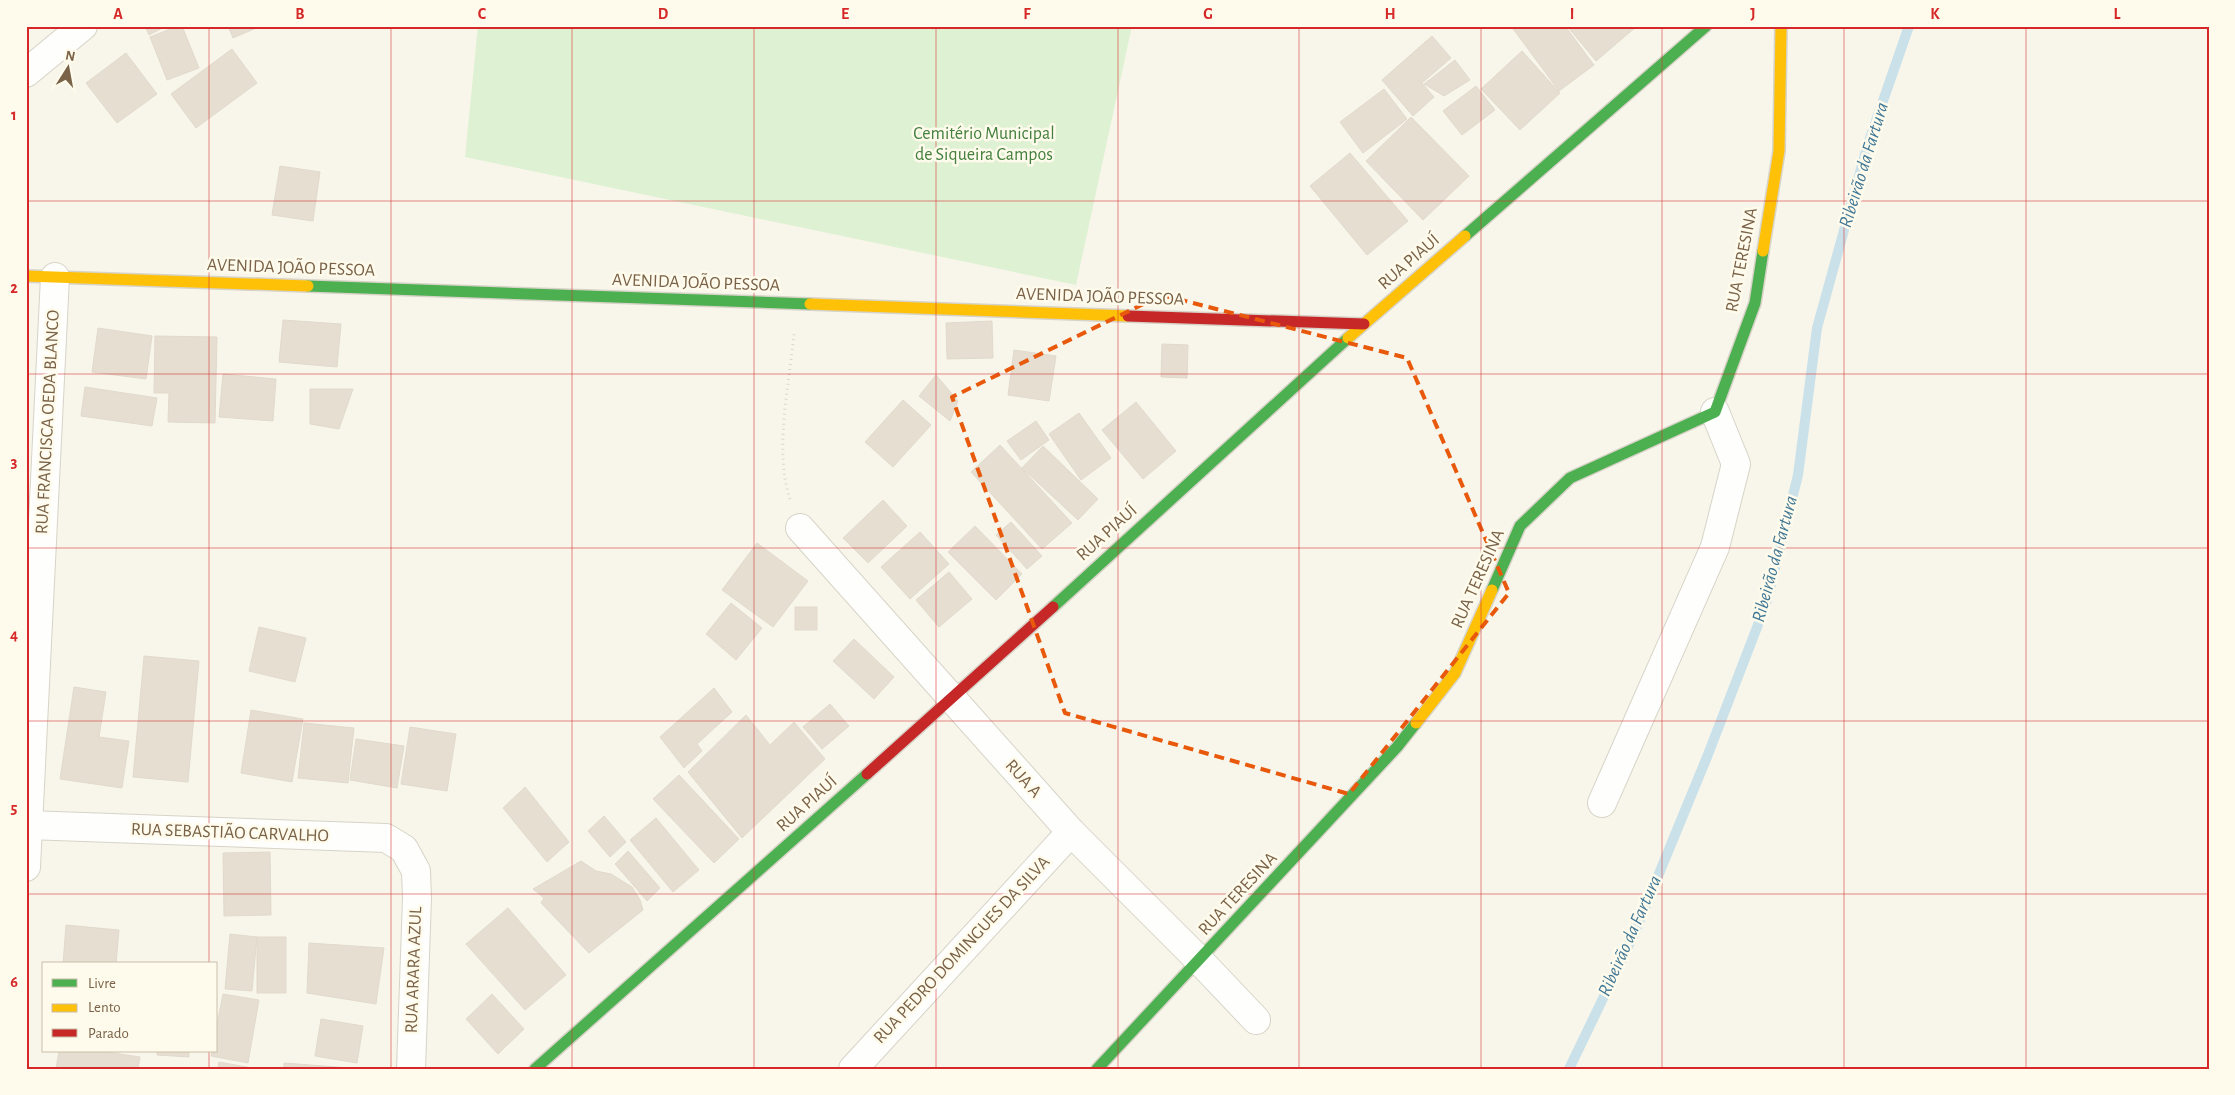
<svg xmlns="http://www.w3.org/2000/svg" width="2235" height="1095" font-family="'Alegreya Sans',sans-serif">
<style>
.green{fill:#dff1d3}
.lines{fill:none;stroke-linecap:round;stroke-linejoin:round}
.stream{stroke:#cae1ea;stroke-width:10}
.building{fill:#e5ded1;stroke:#e1dacc}
.street-casing{stroke:#d7d3c8;stroke-width:30}
.fast-casing{stroke:#d8d3c8;stroke-width:14}
.slow-casing{stroke:#d8d3c8;stroke-width:14}
.jam-casing{stroke:#d8d3c8;stroke-width:14}
.path{stroke:#dbd6cc;stroke-width:3;stroke-dasharray:1 4;stroke-linecap:butt}
.street{stroke:#fefefc;stroke-width:28}
.fast{stroke:#4caf50;stroke-width:11}
.slow{stroke:#ffc107;stroke-width:11}
.jam{stroke:#c62828;stroke-width:11}
.marked{fill:none;stroke:#e8590c;stroke-width:4;stroke-dasharray:10 6;stroke-linejoin:round}
.grid{fill:none;stroke:#d62828;stroke-width:1;stroke-opacity:0.55}
.labels{text-anchor:middle;dominant-baseline:central;stroke-width:5;stroke-linejoin:round;paint-order:stroke}
.park-label{font-size:18px;fill:#44803e;stroke:#fffbec}
.street-label{font-size:18px;fill:#796247;stroke:#fffbec}
.water-label{font-size:19px;font-style:italic;fill:#417896;stroke:#fffbec}
.neatline{fill:none;stroke:#d62828;stroke-width:2}
.grid-label{font-size:16px;text-anchor:middle;font-weight:bold;fill:#d62828}
</style>
<rect width="100%" height="100%" fill="#f8f6ea"/>
<!-- green -->
<path class="green" d="M 478,26 L 1132,26 L 1076,285 L 465,157 Z"/>
<g class="lines">
<!-- stream -->
<path class="stream" d="M 1569,1069 L 1635,932 L 1707,757 L 1766,604 L 1798,475 L 1817,328 L 1867,147 L 1909,26"/>
</g>
<!-- building -->
<g class="building">
<path d="M 145,26 L 166,26 L 149,35 Z"/>
<path d="M 178,26 L 182,26 L 199,68 L 167,80 L 150,37 Z"/>
<path d="M 228,26 L 261,26 L 233,38 Z"/>
<path d="M 1511,26 L 1565,26 L 1594,65 L 1559,91 Z"/>
<path d="M 1567,26 L 1637,26 L 1596,61 Z"/>
<path d="M 1432,36 L 1451,58 L 1422,83 L 1434,97 L 1413,116 L 1382,80 Z"/>
<path d="M 232,49 L 257,83 L 196,128 L 171,94 Z"/>
<path d="M 1522,51 L 1560,93 L 1520,130 L 1481,89 Z"/>
<path d="M 126,53 L 157,94 L 117,123 L 86,83 Z"/>
<path d="M 1455,60 L 1470,80 L 1444,96 L 1424,84 Z"/>
<path d="M 1476,86 L 1495,110 L 1462,135 L 1443,111 Z"/>
<path d="M 1384,89 L 1407,119 L 1363,153 L 1340,122 Z"/>
<path d="M 1411,117 L 1469,176 L 1423,220 L 1366,161 Z"/>
<path d="M 1350,153 L 1408,221 L 1367,255 L 1310,186 Z"/>
<path d="M 280,166 L 320,172 L 313,221 L 272,215 Z"/>
<path d="M 283,320 L 341,324 L 337,367 L 279,362 Z"/>
<path d="M 992,321 L 993,358 L 947,359 L 946,323 Z"/>
<path d="M 98,328 L 152,336 L 146,379 L 92,372 Z"/>
<path d="M 155,336 L 217,337 L 215,423 L 168,422 L 169,393 L 154,393 Z"/>
<path d="M 1162,344 L 1188,345 L 1187,378 L 1161,377 Z"/>
<path d="M 1014,350 L 1056,356 L 1049,401 L 1008,395 Z"/>
<path d="M 223,374 L 276,379 L 273,421 L 219,417 Z"/>
<path d="M 936,375 L 958,401 L 950,421 L 919,396 Z"/>
<path d="M 85,387 L 157,398 L 152,426 L 81,416 Z"/>
<path d="M 310,389 L 353,389 L 339,429 L 310,424 Z"/>
<path d="M 903,400 L 931,425 L 893,467 L 865,442 Z"/>
<path d="M 1136,402 L 1176,451 L 1143,479 L 1102,430 Z"/>
<path d="M 1079,413 L 1111,458 L 1081,480 L 1049,434 Z"/>
<path d="M 1036,421 L 1049,440 L 1021,460 L 1007,441 Z"/>
<path d="M 1000,445 L 1072,523 L 1042,549 L 971,472 Z"/>
<path d="M 1043,446 L 1098,499 L 1078,520 L 1022,468 Z"/>
<path d="M 883,500 L 907,526 L 868,563 L 843,538 Z"/>
<path d="M 1011,522 L 1042,556 L 1027,569 L 996,535 Z"/>
<path d="M 975,526 L 1022,574 L 996,600 L 948,552 Z"/>
<path d="M 920,532 L 949,564 L 910,599 L 881,567 Z"/>
<path d="M 757,543 L 808,581 L 773,627 L 722,590 Z"/>
<path d="M 949,572 L 972,599 L 939,627 L 916,600 Z"/>
<path d="M 731,603 L 762,628 L 736,660 L 706,634 Z"/>
<rect x="795" y="607" width="22" height="23"/>
<path d="M 259,627 L 306,638 L 295,682 L 249,671 Z"/>
<path d="M 854,639 L 894,677 L 874,699 L 833,661 Z"/>
<path d="M 144,656 L 199,661 L 188,782 L 133,777 Z"/>
<path d="M 74,687 L 106,692 L 99,737 L 129,741 L 122,788 L 60,779 Z"/>
<path d="M 714,688 L 732,712 L 697,744 L 702,751 L 684,768 L 660,737 Z"/>
<path d="M 830,704 L 849,726 L 822,749 L 803,727 Z"/>
<path d="M 251,710 L 303,719 L 292,782 L 241,773 Z"/>
<path d="M 746,715 L 770,745 L 794,722 L 825,759 L 742,838 L 688,772 Z"/>
<path d="M 304,723 L 354,728 L 348,783 L 298,778 Z"/>
<path d="M 410,727 L 456,734 L 447,791 L 401,784 Z"/>
<path d="M 356,739 L 404,746 L 397,788 L 350,780 Z"/>
<path d="M 679,775 L 739,839 L 714,863 L 653,799 Z"/>
<path d="M 525,787 L 569,842 L 547,862 L 503,808 Z"/>
<path d="M 604,816 L 626,842 L 610,857 L 588,831 Z"/>
<path d="M 656,818 L 699,870 L 673,892 L 630,840 Z"/>
<path d="M 628,851 L 660,888 L 647,901 L 615,864 Z"/>
<path d="M 270,852 L 271,915 L 224,916 L 223,853 Z"/>
<path d="M 581,861 L 596,871 L 611,874 L 632,887 L 640,900 L 643,910 L 589,953 L 541,903 L 544,898 L 533,889 Z"/>
<path d="M 508,908 L 566,975 L 525,1010 L 466,944 Z"/>
<path d="M 66,925 L 119,930 L 116,964 L 63,964 Z"/>
<path d="M 230,934 L 257,937 L 252,991 L 225,989 Z"/>
<rect x="257" y="937" width="29" height="56"/>
<path d="M 309,943 L 384,948 L 376,1004 L 307,993 Z"/>
<path d="M 223,994 L 259,1000 L 248,1063 L 211,1056 L 212,1051 L 216,1051 L 216,1029 Z"/>
<path d="M 492,994 L 524,1029 L 498,1054 L 466,1019 Z"/>
<path d="M 321,1019 L 363,1026 L 357,1063 L 315,1056 Z"/>
<path d="M 59,1051 L 100,1051 L 140,1057 L 138,1069 L 56,1069 Z"/>
<path d="M 157,1051 L 189,1051 L 189,1057 L 157,1055 Z"/>
<path d="M 219,1062 L 258,1069 L 218,1069 Z"/>
<path d="M 284,1063 L 350,1068 L 350,1069 L 284,1069 Z"/>
</g>
<g class="lines">
<defs>
<g id="street">
<path d="M 26,73 L 83,26"/>
<path d="M 800,528 L 1071,832 L 1200,961 L 1256,1020"/>
<path d="M 1602,803 L 1715,547 L 1736,464 L 1715,412"/>
<path d="M 28,825 L 386,838 L 404,849 L 416,871 L 417,898 L 411,1069"/>
<path d="M 26,867 L 55,277"/>
<path d="M 853,1069 L 1071,832"/>
</g>
<g id="fast">
<path d="M 1465,236 L 1706,26"/>
<path d="M 308,286 L 810,304"/>
<path d="M 1492,590 L 1520,526 L 1570,478 L 1715,412 L 1755,303 L 1763,251"/>
<path d="M 1053,607 L 1348,338"/>
<path d="M 535,1069 L 867,774"/>
<path d="M 1097,1069 L 1397,747 L 1416,723"/>
</g>
<g id="slow">
<path d="M 1763,251 L 1779,151 L 1781,26"/>
<path d="M 26,276 L 308,286"/>
<path d="M 810,304 L 1128,316"/>
<path d="M 1348,338 L 1465,236"/>
<path d="M 1416,723 L 1455,673 L 1492,590"/>
</g>
<g id="jam">
<path d="M 1128,316 L 1364,324"/>
<path d="M 867,774 L 1053,607"/>
</g>
</defs>
<!-- street casing -->
<use href="#street" class="street-casing"/>
<!-- fast casing -->
<use href="#fast" class="fast-casing"/>
<!-- slow casing -->
<use href="#slow" class="slow-casing"/>
<!-- jam casing -->
<use href="#jam" class="jam-casing"/>
<!-- path -->
<path class="path" d="M 790,499 C 774,451 789,385 794,334"/>
<!-- street -->
<use href="#street" class="street"/>
<!-- fast -->
<use href="#fast" class="fast"/>
<!-- slow -->
<use href="#slow" class="slow"/>
<!-- jam -->
<use href="#jam" class="jam"/>
</g>
<!-- marked area -->
<path class="marked" d="M 1162,295 L 1407,358 L 1509,593 L 1349,794 L 1065,713 L 952,397 Z"/>
<!-- grid -->
<path class="grid" d="M 209,26 L 209,964M 391,26 L 391,1069M 572,26 L 572,1069M 754,26 L 754,1069M 936,26 L 936,1069M 1118,26 L 1118,1069M 1299,26 L 1299,1069M 1481,26 L 1481,1069M 1662,26 L 1662,1069M 1844,26 L 1844,1069M 2026,26 L 2026,1069M 26,201 L 2209,201M 26,374 L 2209,374M 26,548 L 2209,548M 26,721 L 2209,721M 26,894 L 2209,894M 209,1051 L 209,1069"/>
<g class="labels">
<!-- park labels -->
<g class="park-label">
<text x="984" y="134">Cemitério Municipal<tspan x="984" dy="21">de Siqueira Campos</tspan></text>
</g>
<!-- street labels -->
<g class="street-label">
<text transform="translate(1742 260) rotate(-79)">RUA TERESINA</text>
<text transform="translate(1409 262) rotate(-41)">RUA PIAUÍ</text>
<text transform="translate(291 268) rotate(2)">AVENIDA JOÃO PESSOA</text>
<text transform="translate(696 283) rotate(2)">AVENIDA JOÃO PESSOA</text>
<text transform="translate(1100 297) rotate(2)">AVENIDA JOÃO PESSOA</text>
<text transform="translate(48 422) rotate(-87)">RUA FRANCISCA OEDA BLANCO</text>
<text transform="translate(1107 533) rotate(-42)">RUA PIAUÍ</text>
<text transform="translate(1478 579) rotate(-66)">RUA TERESINA</text>
<text transform="translate(1023 779) rotate(48)">RUA A</text>
<text transform="translate(807 804) rotate(-42)">RUA PIAUÍ</text>
<text transform="translate(230 833) rotate(2)">RUA SEBASTIÃO CARVALHO</text>
<text transform="translate(1238 894) rotate(-47)">RUA TERESINA</text>
<text transform="translate(962 950) rotate(-47)">RUA PEDRO DOMINGUES DA SILVA</text>
<text transform="translate(414 970) rotate(-88)">RUA ARARA AZUL</text>
</g>
<!-- water labels -->
<g class="water-label">
<text transform="translate(1864 165) rotate(-73)">Ribeirão da Fartura</text>
<text transform="translate(1775 559) rotate(-75)">Ribeirão da Fartura</text>
<text transform="translate(1630 936) rotate(-66)">Ribeirão da Fartura</text>
</g>
</g>
<!-- border -->
<rect width="2235" height="1095" fill="none" stroke="#fffbec" stroke-width="55"/>
<!-- legend -->
<rect x="42" y="962" width="175" height="90" fill="#fffbec" stroke="#c9beaa"/>
<rect x="52" y="979" width="25" height="8" fill="#4caf50" stroke="#c9beaa"/>
<text x="88" y="988" font-size="15" fill="#796247">Livre</text>
<rect x="52" y="1004" width="25" height="8" fill="#ffc107" stroke="#c9beaa"/>
<text x="88" y="1012" font-size="15" fill="#796247">Lento</text>
<rect x="52" y="1029" width="25" height="8" fill="#c62828" stroke="#c9beaa"/>
<text x="88" y="1038" font-size="15" fill="#796247">Parado</text>
<!-- north arrow -->
<g transform="translate(68 68) rotate(11)" stroke="#fffbec" stroke-width="4" paint-order="stroke">
<path d="M0-4L9 19L0 12L-9 19Z" fill="#796247"/>
<text y="-8" font-size="14" font-weight="bold" text-anchor="middle" fill="#796247">N</text>
</g>
<rect x="28" y="28" width="2180" height="1040" class="neatline"/>
<g class="grid-label">
<text x="118" y="19">A</text>
<text x="300" y="19">B</text>
<text x="482" y="19">C</text>
<text x="663" y="19">D</text>
<text x="845" y="19">E</text>
<text x="1027" y="19">F</text>
<text x="1208" y="19">G</text>
<text x="1390" y="19">H</text>
<text x="1572" y="19">I</text>
<text x="1753" y="19">J</text>
<text x="1935" y="19">K</text>
<text x="2117" y="19">L</text>
<text x="14" y="120">1</text>
<text x="14" y="293">2</text>
<text x="14" y="467">3</text>
<text x="14" y="640">4</text>
<text x="14" y="813">5</text>
<text x="14" y="987">6</text>
</g>
</svg>
